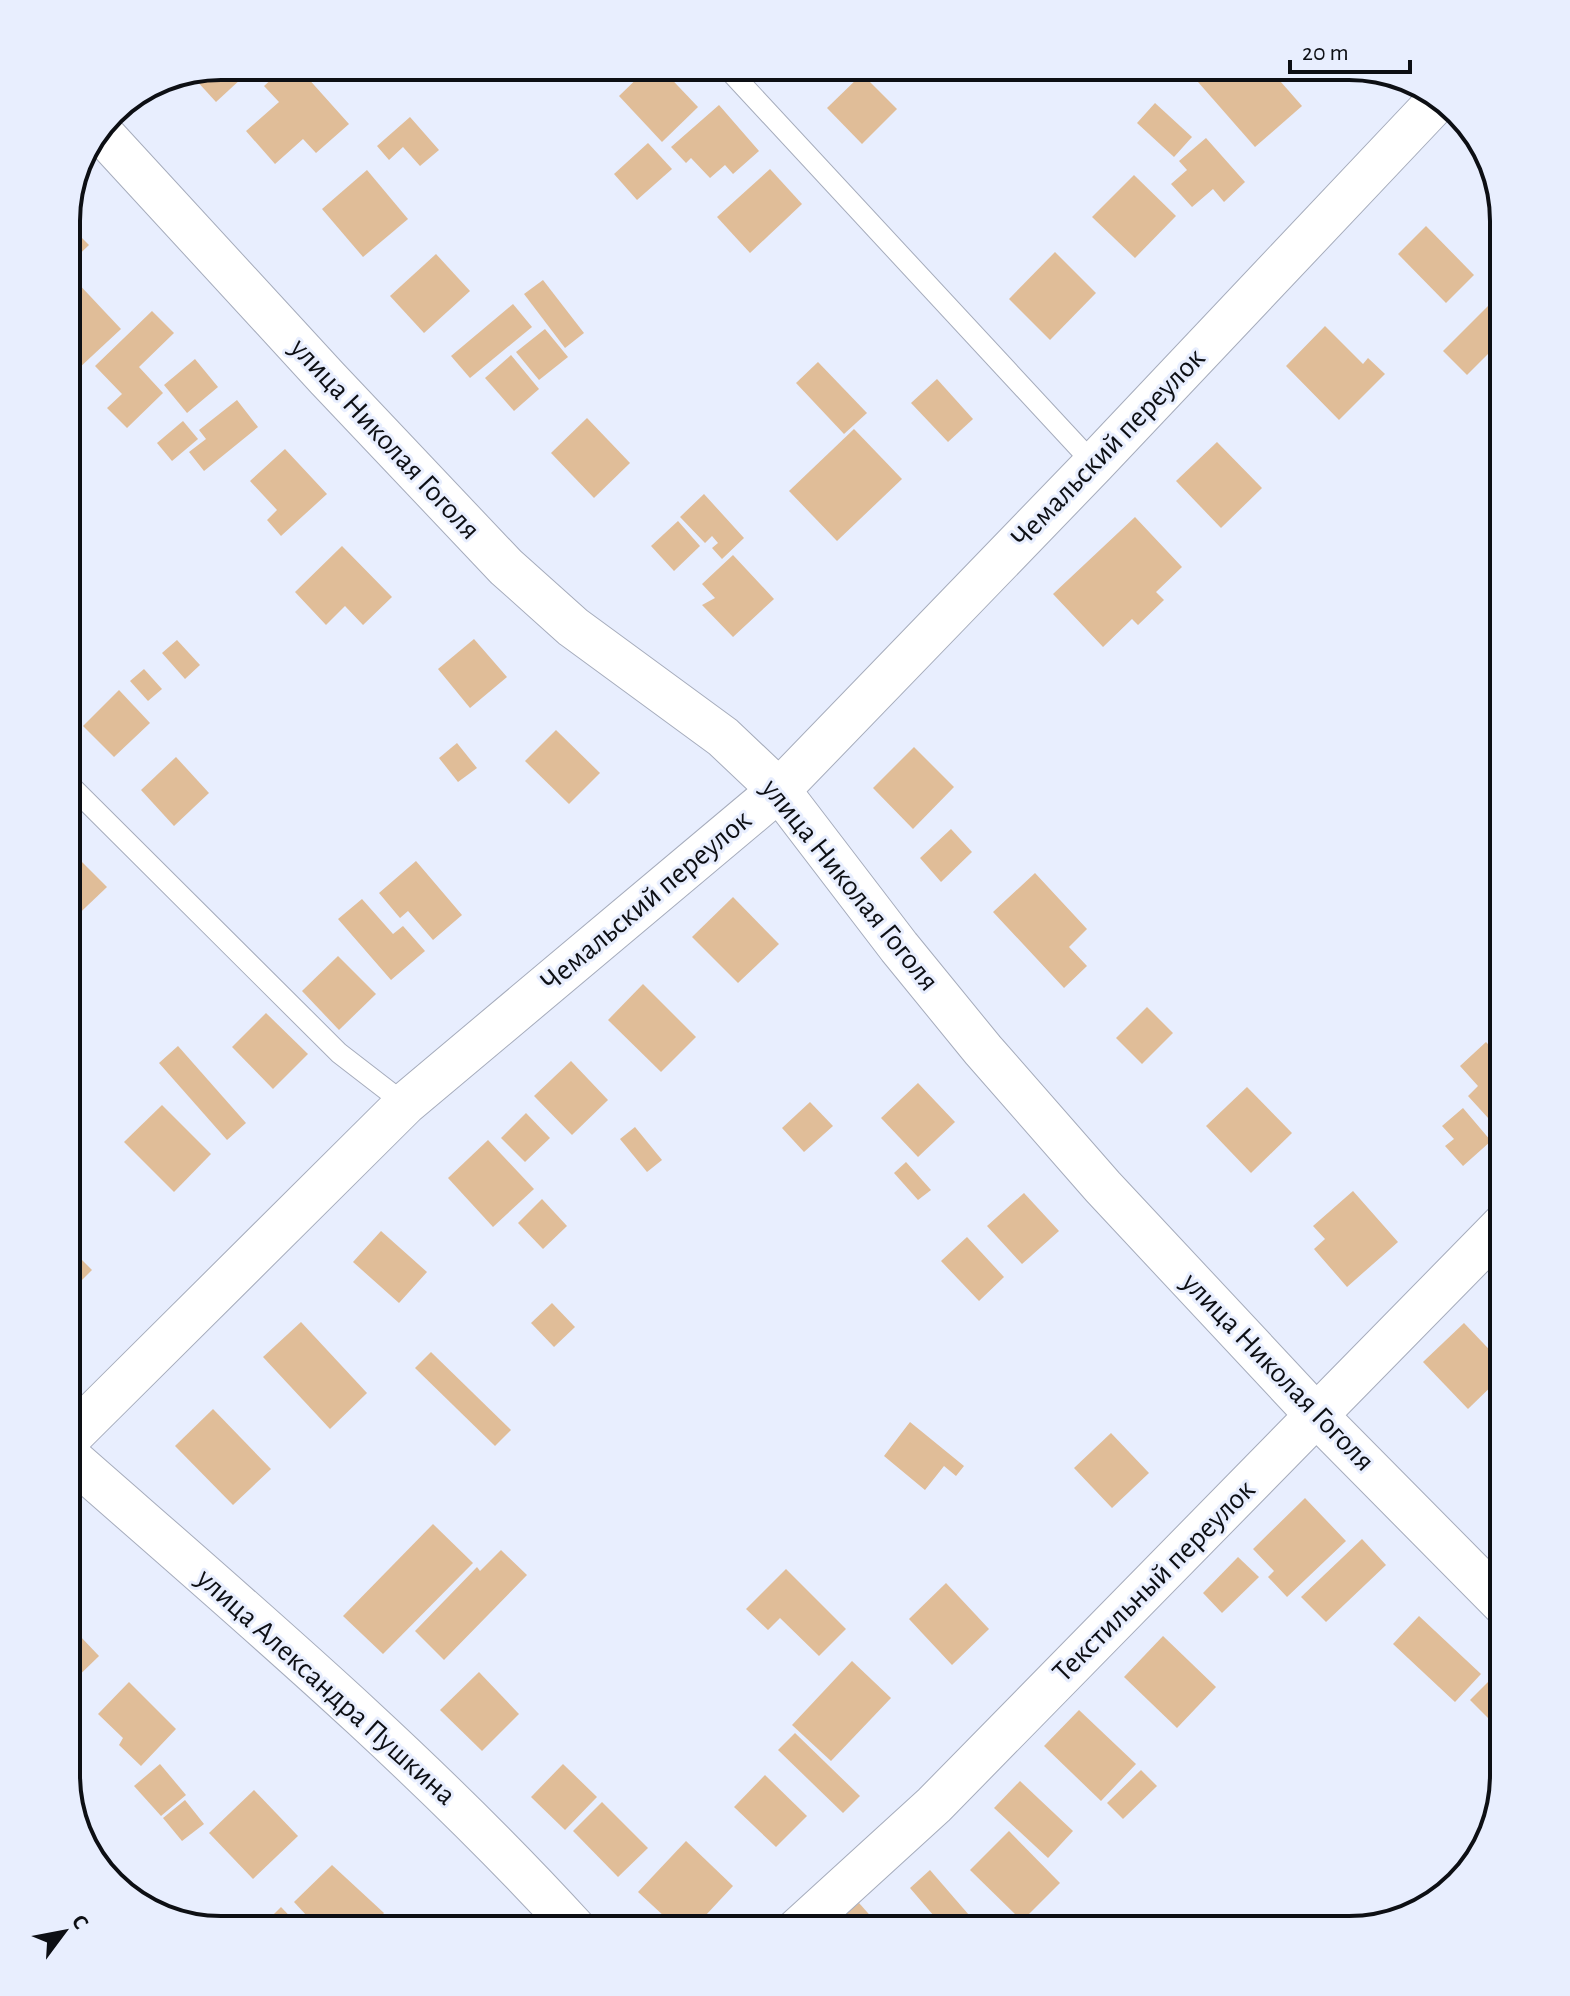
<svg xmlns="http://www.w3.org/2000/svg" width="1570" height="1996" font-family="'Alegreya Sans',sans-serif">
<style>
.building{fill:#e0bd98}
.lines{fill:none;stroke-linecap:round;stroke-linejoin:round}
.lane-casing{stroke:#a6acbc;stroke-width:22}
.street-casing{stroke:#a6acbc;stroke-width:44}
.lane{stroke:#fff;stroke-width:20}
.street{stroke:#fff;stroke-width:42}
.labels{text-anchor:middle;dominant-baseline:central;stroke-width:6;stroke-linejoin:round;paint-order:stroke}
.street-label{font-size:30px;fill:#0d0f14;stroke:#e8eefe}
.rim{fill:none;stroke:#0d0f14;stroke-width:4}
</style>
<rect width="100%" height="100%" fill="#e8eefe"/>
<!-- building -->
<g class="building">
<path d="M 221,66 L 255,66 L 216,102 L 195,79 L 200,74 Z"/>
<path d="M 286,66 L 297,66 L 349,124 L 316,153 L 303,139 L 275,164 L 246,131 L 279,102 L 264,86 Z"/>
<path d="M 650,66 L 659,66 L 698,107 L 662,142 L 619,96 Z"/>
<path d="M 1215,66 L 1267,66 L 1302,106 L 1255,147 L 1198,82 Z"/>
<path d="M 862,74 L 897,109 L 862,144 L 827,108 Z"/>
<path d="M 1155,103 L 1192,137 L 1174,157 L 1137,123 Z"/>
<path d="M 719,105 L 759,151 L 733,174 L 725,165 L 710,178 L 691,158 L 686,163 L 671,147 Z"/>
<path d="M 410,117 L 439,150 L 420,166 L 403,147 L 389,160 L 377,146 Z"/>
<path d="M 1206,138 L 1245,182 L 1224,202 L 1213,189 L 1192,207 L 1171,184 L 1187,170 L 1179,161 Z"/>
<path d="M 648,143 L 672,169 L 637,200 L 614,174 Z"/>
<path d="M 770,169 L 802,204 L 750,253 L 717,217 Z"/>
<path d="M 367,170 L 408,219 L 363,257 L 322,209 Z"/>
<path d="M 1134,175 L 1176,216 L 1135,258 L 1092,217 Z"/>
<path d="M 66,222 L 89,245 L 66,267 Z"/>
<path d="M 1426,226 L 1474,275 L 1446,303 L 1398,254 Z"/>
<path d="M 1055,252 L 1096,293 L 1050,340 L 1009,299 Z"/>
<path d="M 436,254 L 470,291 L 424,333 L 390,296 Z"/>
<path d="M 74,279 L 121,329 L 78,369 L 66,357 L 66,285 Z"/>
<path d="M 543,280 L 584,333 L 565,348 L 524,294 Z"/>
<path d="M 1497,297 L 1504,304 L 1504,338 L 1467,375 L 1443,351 Z"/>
<path d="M 513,304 L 532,327 L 470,378 L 451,356 Z"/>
<path d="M 152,311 L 174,333 L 139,367 L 163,393 L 127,428 L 107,408 L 122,394 L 95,366 Z"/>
<path d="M 1325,326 L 1363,364 L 1368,358 L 1385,374 L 1339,420 L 1286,366 Z"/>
<path d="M 545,329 L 568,357 L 539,380 L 516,352 Z"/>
<path d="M 511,355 L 539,389 L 514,411 L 485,378 Z"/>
<path d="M 195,359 L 218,387 L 187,413 L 164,385 Z"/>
<path d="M 818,362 L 867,413 L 844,434 L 796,383 Z"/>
<path d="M 937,379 L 973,419 L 948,442 L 911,403 Z"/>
<path d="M 237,400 L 258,427 L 204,471 L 189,452 L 206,439 L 199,430 Z"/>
<path d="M 587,418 L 630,463 L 594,498 L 551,453 Z"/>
<path d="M 183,421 L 198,439 L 172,461 L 157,443 Z"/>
<path d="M 854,429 L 902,479 L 837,541 L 789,491 Z"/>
<path d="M 1217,442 L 1262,488 L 1221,528 L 1176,481 Z"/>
<path d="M 285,449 L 327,494 L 281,536 L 267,520 L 277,510 L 250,481 Z"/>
<path d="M 704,494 L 744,538 L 722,559 L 712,548 L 718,543 L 712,536 L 705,543 L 680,517 Z"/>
<path d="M 1135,517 L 1182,567 L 1156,592 L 1164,600 L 1138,625 L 1132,619 L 1103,647 L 1053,594 Z"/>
<path d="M 678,521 L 700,546 L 674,571 L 651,546 Z"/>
<path d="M 342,546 L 392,597 L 363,625 L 345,606 L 326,625 L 295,592 Z"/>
<path d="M 733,555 L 774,599 L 733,637 L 702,605 L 715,598 L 702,584 Z"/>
<path d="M 474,639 L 507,677 L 470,708 L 438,669 Z"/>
<path d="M 177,640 L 200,665 L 185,679 L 162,653 Z"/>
<path d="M 144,669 L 162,689 L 148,701 L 130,681 Z"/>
<path d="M 119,690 L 150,723 L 114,757 L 83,726 Z"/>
<path d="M 556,730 L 600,773 L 569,804 L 525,761 Z"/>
<path d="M 457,743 L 477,768 L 458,782 L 439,758 Z"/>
<path d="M 914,747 L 954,787 L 913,829 L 873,788 Z"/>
<path d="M 176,757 L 209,793 L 174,826 L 141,790 Z"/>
<path d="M 951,829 L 972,852 L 941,882 L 920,858 Z"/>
<path d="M 76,856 L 107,887 L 66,926 L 66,866 Z"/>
<path d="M 416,861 L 462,915 L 433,940 L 408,911 L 400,918 L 379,893 Z"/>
<path d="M 1035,873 L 1087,929 L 1069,947 L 1087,966 L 1064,988 L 993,912 Z"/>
<path d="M 733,897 L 779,944 L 738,983 L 692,937 Z"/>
<path d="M 362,899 L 393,934 L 403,926 L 425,951 L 391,980 L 338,919 Z"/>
<path d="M 338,956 L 376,994 L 339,1030 L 302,991 Z"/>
<path d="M 643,984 L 696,1037 L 661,1072 L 608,1020 Z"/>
<path d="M 1147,1007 L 1173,1033 L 1142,1064 L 1116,1038 Z"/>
<path d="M 266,1013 L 308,1054 L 273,1089 L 232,1047 Z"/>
<path d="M 1486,1042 L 1504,1061 L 1504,1106 L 1489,1119 L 1468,1096 L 1478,1086 L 1460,1066 Z"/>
<path d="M 178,1046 L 246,1123 L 227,1140 L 159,1063 Z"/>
<path d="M 571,1061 L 608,1100 L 572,1135 L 534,1096 Z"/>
<path d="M 918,1083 L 955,1122 L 918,1157 L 881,1118 Z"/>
<path d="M 1247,1087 L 1292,1133 L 1251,1173 L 1206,1126 Z"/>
<path d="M 810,1102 L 833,1126 L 804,1152 L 782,1128 Z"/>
<path d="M 162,1105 L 211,1154 L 174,1192 L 124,1142 Z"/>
<path d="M 1463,1108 L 1491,1141 L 1463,1166 L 1445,1146 L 1454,1139 L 1442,1126 Z"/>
<path d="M 526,1113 L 550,1138 L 525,1162 L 501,1138 Z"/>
<path d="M 635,1127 L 662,1160 L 647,1172 L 620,1139 Z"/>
<path d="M 488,1140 L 534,1189 L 493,1227 L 448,1178 Z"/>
<path d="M 906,1162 L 931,1190 L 918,1200 L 894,1173 Z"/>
<path d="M 1353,1191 L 1398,1242 L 1347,1287 L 1314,1249 L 1325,1239 L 1313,1226 Z"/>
<path d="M 1024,1193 L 1059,1231 L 1022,1264 L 987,1226 Z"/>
<path d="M 542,1199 L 567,1226 L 543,1249 L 518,1223 Z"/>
<path d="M 381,1231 L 427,1272 L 399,1303 L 353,1262 Z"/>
<path d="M 967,1237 L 1004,1277 L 979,1301 L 941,1261 Z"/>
<path d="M 66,1244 L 92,1270 L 66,1296 Z"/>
<path d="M 552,1303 L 575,1327 L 554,1347 L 531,1323 Z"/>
<path d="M 301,1322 L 367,1393 L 330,1429 L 263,1357 Z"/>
<path d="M 1464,1323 L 1504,1365 L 1504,1374 L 1468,1409 L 1423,1362 Z"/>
<path d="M 431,1352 L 511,1430 L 495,1446 L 415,1368 Z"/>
<path d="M 213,1409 L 271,1469 L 233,1505 L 175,1446 Z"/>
<path d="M 910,1422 L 964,1466 L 956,1476 L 944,1466 L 925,1490 L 884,1456 Z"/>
<path d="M 1111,1433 L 1149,1473 L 1112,1508 L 1074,1468 Z"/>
<path d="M 1305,1498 L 1346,1541 L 1287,1597 L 1268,1577 L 1274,1571 L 1253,1549 Z"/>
<path d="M 433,1524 L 473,1563 L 383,1654 L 343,1616 Z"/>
<path d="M 1362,1539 L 1386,1565 L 1326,1622 L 1301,1597 Z"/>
<path d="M 501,1550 L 527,1575 L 444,1660 L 415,1631 L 477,1567 L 480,1571 Z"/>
<path d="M 1238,1557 L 1259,1577 L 1222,1613 L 1203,1593 Z"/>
<path d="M 786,1569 L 846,1629 L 819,1656 L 780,1618 L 768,1630 L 746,1609 Z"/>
<path d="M 946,1583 L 989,1629 L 952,1665 L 909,1619 Z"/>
<path d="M 66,1614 L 80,1627 L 66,1641 Z"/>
<path d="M 1419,1616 L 1481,1674 L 1455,1702 L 1393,1644 Z"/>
<path d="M 79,1635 L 99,1656 L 66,1688 L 66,1648 Z"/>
<path d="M 1163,1636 L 1216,1687 L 1177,1728 L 1124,1677 Z"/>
<path d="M 852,1661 L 891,1698 L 831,1761 L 792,1725 Z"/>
<path d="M 479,1672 L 519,1714 L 482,1751 L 440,1710 Z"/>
<path d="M 1493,1677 L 1504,1689 L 1504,1714 L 1494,1724 L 1470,1700 Z"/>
<path d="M 129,1682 L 176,1729 L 141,1766 L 119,1745 L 123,1738 L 98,1714 Z"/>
<path d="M 1079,1710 L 1136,1764 L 1101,1801 L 1044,1746 Z"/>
<path d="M 795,1733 L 860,1796 L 843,1813 L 778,1750 Z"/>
<path d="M 160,1764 L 186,1795 L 161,1816 L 134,1786 Z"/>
<path d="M 563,1764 L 597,1797 L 565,1830 L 531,1797 Z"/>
<path d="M 1141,1770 L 1157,1786 L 1123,1819 L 1107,1803 Z"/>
<path d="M 765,1775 L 807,1816 L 776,1847 L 734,1807 Z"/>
<path d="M 1020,1781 L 1073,1831 L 1048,1858 L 994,1808 Z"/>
<path d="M 254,1790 L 298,1836 L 253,1879 L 209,1833 Z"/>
<path d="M 185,1800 L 204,1824 L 182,1841 L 163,1818 Z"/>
<path d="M 602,1802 L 648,1848 L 618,1877 L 573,1831 Z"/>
<path d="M 1009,1831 L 1060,1883 L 1022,1921 L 970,1870 Z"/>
<path d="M 686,1841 L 733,1886 L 692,1930 L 679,1930 L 638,1892 Z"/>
<path d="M 332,1865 L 384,1913 L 370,1930 L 320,1930 L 294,1902 Z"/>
<path d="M 930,1870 L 982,1930 L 946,1930 L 910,1888 Z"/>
<path d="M 859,1903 L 883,1930 L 827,1930 Z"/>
<path d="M 281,1907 L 303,1930 L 258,1930 Z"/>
</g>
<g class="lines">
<defs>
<g id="lane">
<path d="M 725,66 L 1094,464"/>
<path d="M 66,781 L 339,1053 L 405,1104"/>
</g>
<g id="street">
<path d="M 99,130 L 327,378 L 506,567 L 573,627 L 723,737 L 779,790 L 899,947 L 983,1050 L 1103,1187 L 1317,1416 L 1504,1605"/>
<path d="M 66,1441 L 405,1104 L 779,790 L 1094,464 L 1439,99"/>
<path d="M 66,1454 C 240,1607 419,1758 576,1930"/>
<path d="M 797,1930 L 934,1805 L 1504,1224"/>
</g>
</defs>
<!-- lane casing -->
<use href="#lane" class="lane-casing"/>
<!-- street casing -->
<use href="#street" class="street-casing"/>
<!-- lane -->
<use href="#lane" class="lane"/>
<!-- street -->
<use href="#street" class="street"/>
</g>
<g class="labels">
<!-- street labels -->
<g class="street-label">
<text transform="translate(385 439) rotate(47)">улица Николая Гоголя</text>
<text transform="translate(1108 448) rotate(-46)">Чемальский переулок</text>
<text transform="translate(850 885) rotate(51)">улица Николая Гоголя</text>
<text transform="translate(646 901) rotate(-40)">Чемальский переулок</text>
<text transform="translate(1278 1372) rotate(46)">улица Николая Гоголя</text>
<text transform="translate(1154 1581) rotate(-45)">Текстильный переулок</text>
<text transform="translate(326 1687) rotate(42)">улица Александра Пушкина</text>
</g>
</g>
<!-- crop -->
<path d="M0 0H1570V1996H0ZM221 80H1349A141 141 0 0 1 1490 221V1775A141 141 0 0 1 1349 1916H221A141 141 0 0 1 80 1775V221A141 141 0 0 1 221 80Z" fill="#e8eefe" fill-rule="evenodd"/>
<path class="rim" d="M221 80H1349A141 141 0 0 1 1490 221V1775A141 141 0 0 1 1349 1916H221A141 141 0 0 1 80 1775V221A141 141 0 0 1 221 80Z"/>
<!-- north arrow -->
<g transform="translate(64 1932) rotate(58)" stroke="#e8eefe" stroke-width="6" paint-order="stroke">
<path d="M0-6L14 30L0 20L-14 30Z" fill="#0d0f14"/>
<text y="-12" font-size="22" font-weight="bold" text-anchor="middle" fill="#0d0f14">С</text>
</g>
<!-- scale -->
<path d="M1290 60v12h120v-12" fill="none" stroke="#0d0f14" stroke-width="4"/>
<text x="1302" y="60" font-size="24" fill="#0d0f14" stroke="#e8eefe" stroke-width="6" paint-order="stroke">20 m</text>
</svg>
